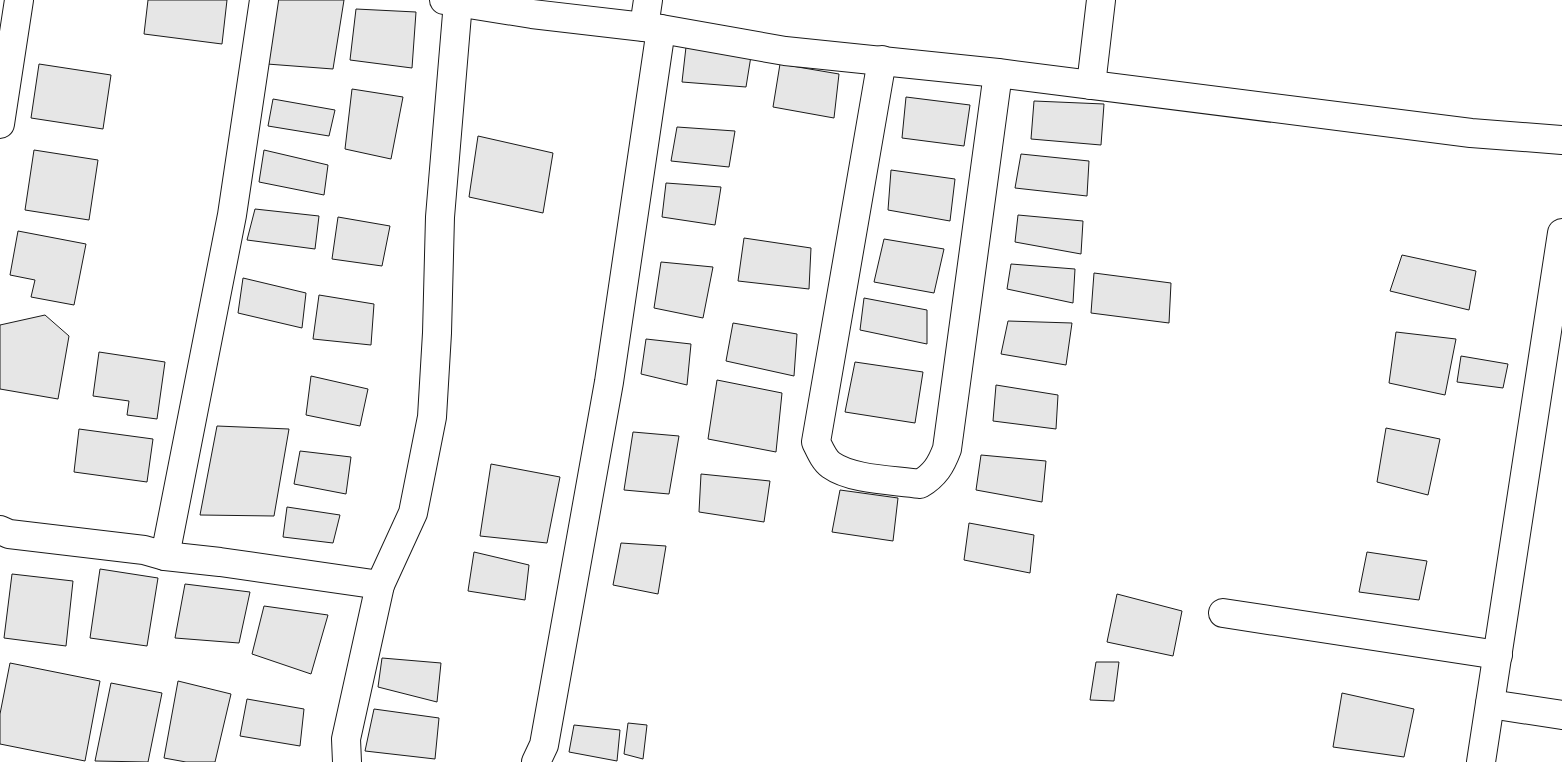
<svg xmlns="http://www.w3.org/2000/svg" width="1562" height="762" font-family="'Fira Sans Condensed',sans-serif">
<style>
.building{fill:#e6e6e6;stroke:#1a1a1a}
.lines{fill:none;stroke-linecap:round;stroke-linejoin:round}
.minor-casing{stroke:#1a1a1a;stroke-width:30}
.minor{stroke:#fff;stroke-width:28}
</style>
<rect width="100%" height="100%" fill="#fff"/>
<!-- building -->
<g class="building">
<path d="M 148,0 L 227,0 L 222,44 L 144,34 Z"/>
<path d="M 278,0 L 344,0 L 333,69 L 267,64 Z"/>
<path d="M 356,9 L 416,12 L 412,68 L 350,60 Z"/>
<path d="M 686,47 L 751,56 L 746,87 L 682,82 Z"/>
<path d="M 39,64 L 111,75 L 103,129 L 31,118 Z"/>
<path d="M 780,64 L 839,74 L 834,118 L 773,107 Z"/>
<path d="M 352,89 L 403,97 L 391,159 L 345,149 Z"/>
<path d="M 906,97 L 970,105 L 964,146 L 902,138 Z"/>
<path d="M 273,99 L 335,110 L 329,136 L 268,126 Z"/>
<path d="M 1034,101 L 1104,104 L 1101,145 L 1031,139 Z"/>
<path d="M 677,127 L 735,131 L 729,167 L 671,161 Z"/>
<path d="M 478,136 L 553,153 L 543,213 L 469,197 Z"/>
<path d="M 34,150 L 98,160 L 89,220 L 25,210 Z"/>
<path d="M 264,150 L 328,165 L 324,195 L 259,182 Z"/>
<path d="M 1021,154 L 1089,161 L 1087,196 L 1015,188 Z"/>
<path d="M 891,170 L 955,179 L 950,221 L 888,210 Z"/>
<path d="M 666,183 L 721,187 L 715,225 L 662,217 Z"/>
<path d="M 255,209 L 319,216 L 315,249 L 247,240 Z"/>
<path d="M 1018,215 L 1083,221 L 1081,254 L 1015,242 Z"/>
<path d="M 338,217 L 390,226 L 382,266 L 332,259 Z"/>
<path d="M 18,231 L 86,244 L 74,305 L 31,297 L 35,280 L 10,275 Z"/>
<path d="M 744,238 L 811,248 L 809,289 L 738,281 Z"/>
<path d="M 884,239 L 944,249 L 934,293 L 874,282 Z"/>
<path d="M 1402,255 L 1476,271 L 1469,310 L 1390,291 Z"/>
<path d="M 661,262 L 713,267 L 703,318 L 654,308 Z"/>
<path d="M 1011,264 L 1075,269 L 1073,303 L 1007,289 Z"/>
<path d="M 1094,273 L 1171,283 L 1169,323 L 1091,313 Z"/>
<path d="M 243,278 L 306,293 L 302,328 L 238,313 Z"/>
<path d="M 319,295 L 374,304 L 371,345 L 313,339 Z"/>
<path d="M 864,298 L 927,310 L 927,344 L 860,330 Z"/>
<path d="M 45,315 L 69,336 L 58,399 L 0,389 L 0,325 Z"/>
<path d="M 1008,321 L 1072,323 L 1066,365 L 1001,354 Z"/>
<path d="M 733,323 L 797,334 L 794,376 L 726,361 Z"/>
<path d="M 1396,332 L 1456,339 L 1445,395 L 1389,383 Z"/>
<path d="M 646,339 L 691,344 L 687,385 L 641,374 Z"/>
<path d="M 99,352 L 165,362 L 157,419 L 127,415 L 129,401 L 93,396 Z"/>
<path d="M 1461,356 L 1508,364 L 1503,388 L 1457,382 Z"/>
<path d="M 855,362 L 923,372 L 915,423 L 845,412 Z"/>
<path d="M 311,376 L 368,389 L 360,426 L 306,415 Z"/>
<path d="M 717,380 L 782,393 L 776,452 L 708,439 Z"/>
<path d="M 996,385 L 1058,395 L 1056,429 L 993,421 Z"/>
<path d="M 217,426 L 289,429 L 274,516 L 200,515 Z"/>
<path d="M 1386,428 L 1440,439 L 1428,495 L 1377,482 Z"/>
<path d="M 79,429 L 153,439 L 147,482 L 74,472 Z"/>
<path d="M 633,432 L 679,436 L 669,494 L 624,490 Z"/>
<path d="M 300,451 L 351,457 L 346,494 L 294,484 Z"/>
<path d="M 981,455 L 1046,461 L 1042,502 L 976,490 Z"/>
<path d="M 491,464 L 560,477 L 547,543 L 480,536 Z"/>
<path d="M 701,474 L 770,481 L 764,522 L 699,512 Z"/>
<path d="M 840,490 L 898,498 L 893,541 L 832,532 Z"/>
<path d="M 287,507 L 340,515 L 333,543 L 283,537 Z"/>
<path d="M 969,523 L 1034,535 L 1030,573 L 964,560 Z"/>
<path d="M 621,543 L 666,546 L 658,594 L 613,585 Z"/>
<path d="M 474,552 L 529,565 L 525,600 L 468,591 Z"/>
<path d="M 1367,552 L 1427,561 L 1419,600 L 1359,592 Z"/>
<path d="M 100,569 L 158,578 L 147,646 L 90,638 Z"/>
<path d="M 12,574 L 73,581 L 66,646 L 4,638 Z"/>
<path d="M 185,584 L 250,592 L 239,643 L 175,638 Z"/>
<path d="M 1117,594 L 1182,611 L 1173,656 L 1107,642 Z"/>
<path d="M 264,606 L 328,615 L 311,674 L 252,654 Z"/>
<path d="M 382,658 L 441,663 L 437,702 L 378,687 Z"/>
<path d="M 1096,662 L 1119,662 L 1114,701 L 1090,700 Z"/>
<path d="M 10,663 L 100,681 L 85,761 L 0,744 L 0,714 Z"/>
<path d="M 178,681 L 231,694 L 215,762 L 186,762 L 164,758 Z"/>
<path d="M 111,683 L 162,693 L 148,762 L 95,761 Z"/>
<path d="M 1342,693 L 1414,709 L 1404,757 L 1333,747 Z"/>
<path d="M 247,699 L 304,709 L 300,746 L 240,736 Z"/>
<path d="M 374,709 L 439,718 L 435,759 L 365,751 Z"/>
<path d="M 628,723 L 647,725 L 643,759 L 624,754 Z"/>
<path d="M 574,725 L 620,730 L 617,761 L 569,752 Z"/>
</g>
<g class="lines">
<defs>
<g id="minor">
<path d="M 444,0 L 532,14 L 661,29 L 785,51 L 998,73 L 1471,133 L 1562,140"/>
<path d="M 644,27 L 648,0"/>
<path d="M 882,60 L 816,442 C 820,450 824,460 831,465 C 852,480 894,480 920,484 C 935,475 941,465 947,449 L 998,73"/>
<path d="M 1091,85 L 1101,0"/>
<path d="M 0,124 L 19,0"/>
<path d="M 0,530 L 9,534 L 144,550 L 165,556 L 232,215 L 264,0"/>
<path d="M 165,556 L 220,562 L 380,585"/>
<path d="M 1223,613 L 1498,655"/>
<path d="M 1490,704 L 1562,715"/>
<path d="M 347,762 L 346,739 L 380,585 L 413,513 L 432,417 L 437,333 L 440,217 L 458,2"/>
<path d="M 536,762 L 544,745 L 609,382 L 661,29"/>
<path d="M 1481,762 L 1562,233"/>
</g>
</defs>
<!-- minor casing -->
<use href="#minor" class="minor-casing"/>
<!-- minor -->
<use href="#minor" class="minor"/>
</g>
</svg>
